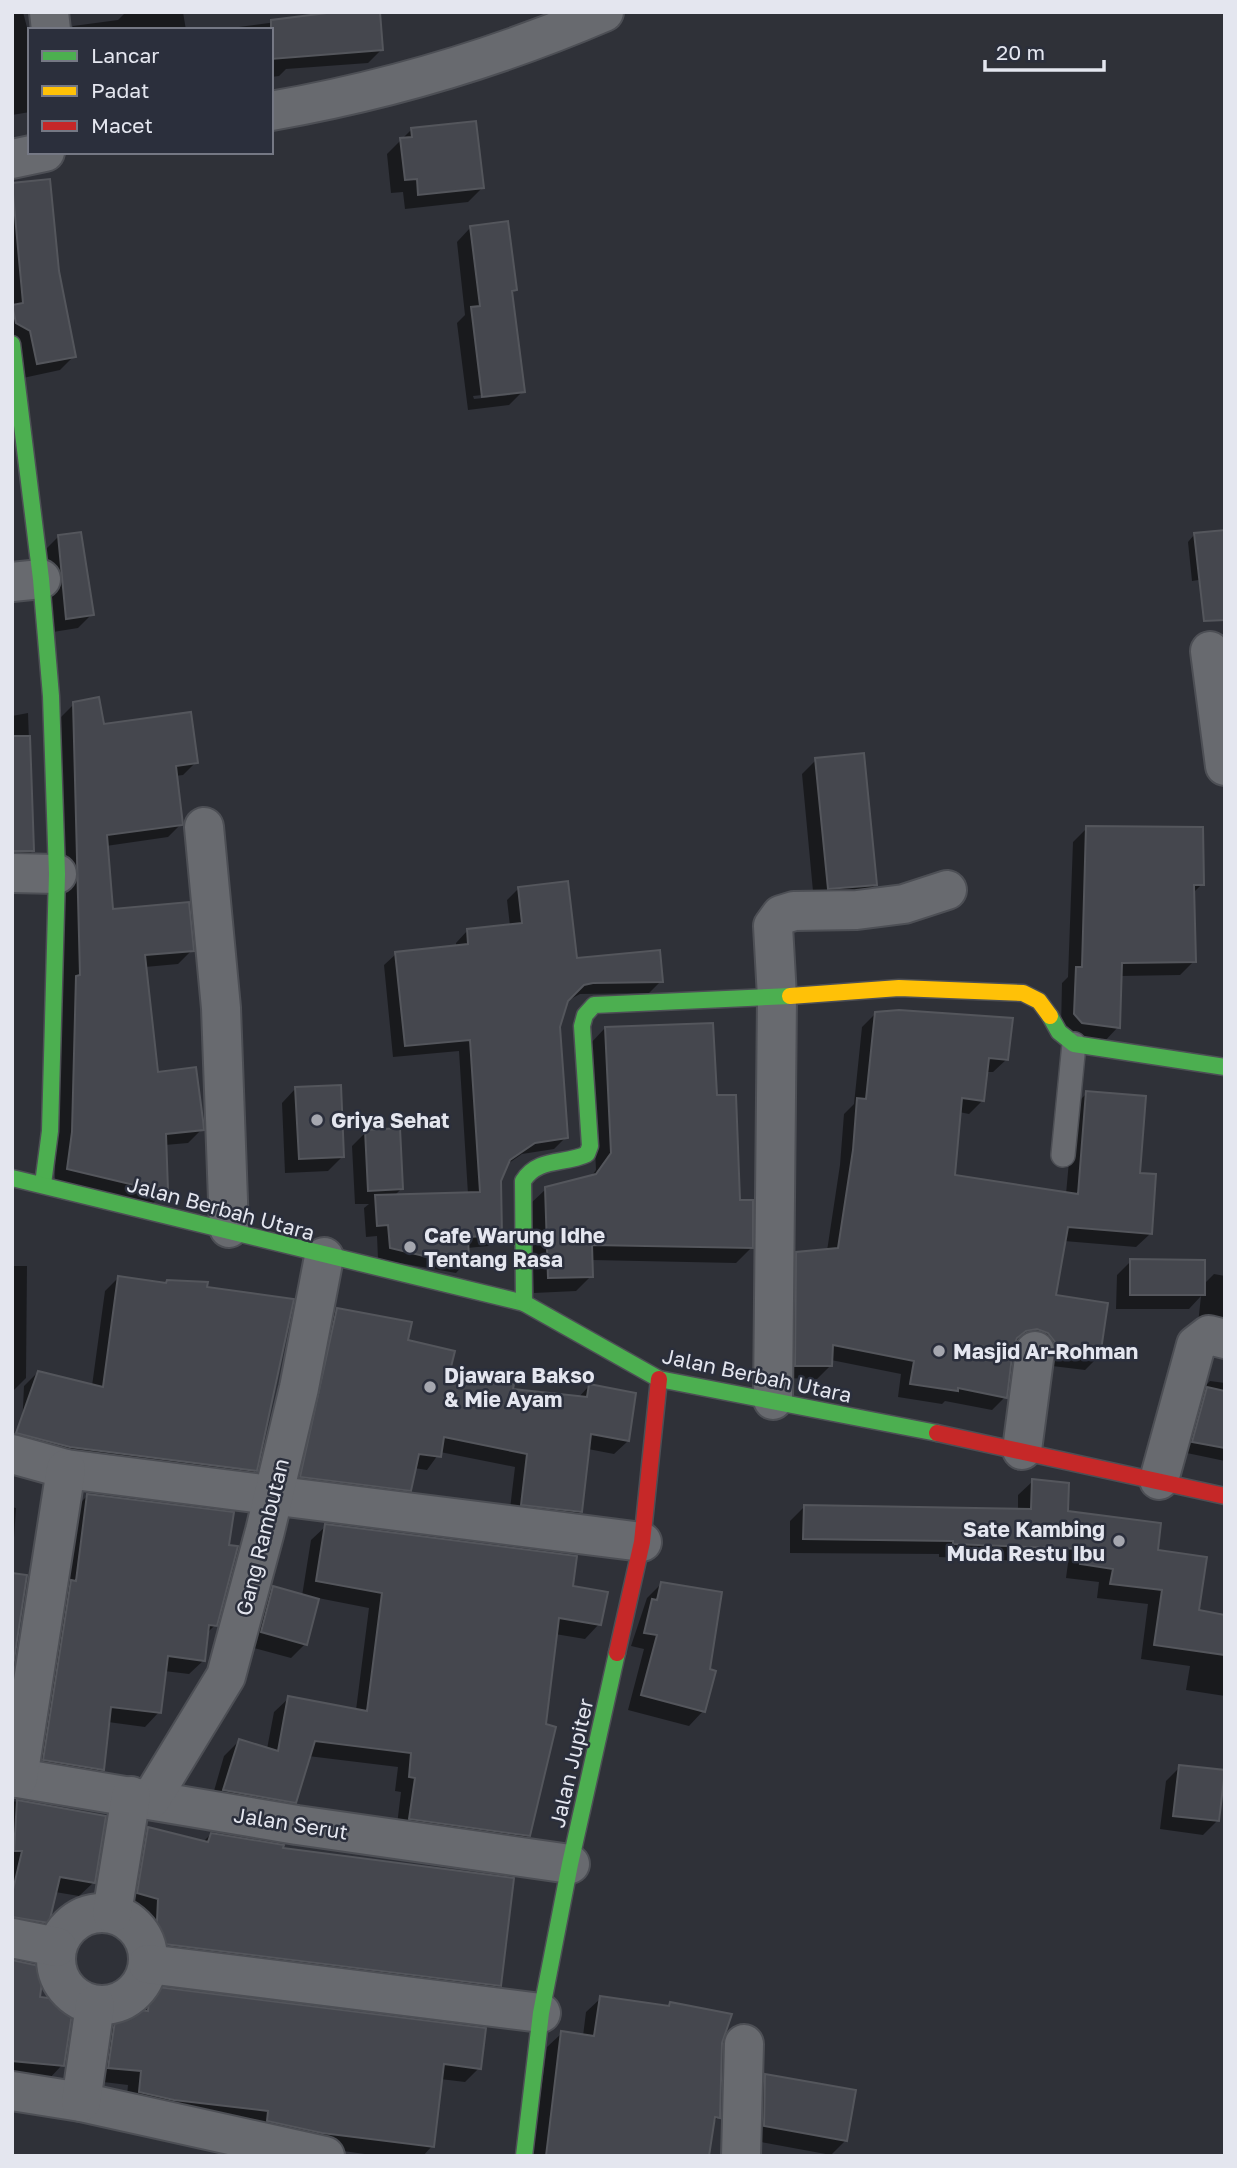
<svg xmlns="http://www.w3.org/2000/svg" width="1237" height="2168" font-family="'Golos Text',sans-serif">
<style>
.shadow{fill:#0007;fill-rule:evenodd}
.building{fill:#45474e;stroke:#54565c;stroke-width:2}
.lines{fill:none;stroke-linecap:round;stroke-linejoin:round}
.lane-casing{stroke:#4d4f55;stroke-width:26}
.street-casing{stroke:#4d4f55;stroke-width:42}
.fast-casing{stroke:#4d4f55;stroke-width:19}
.slow-casing{stroke:#4d4f55;stroke-width:19}
.jam-casing{stroke:#4d4f55;stroke-width:19}
.lane{stroke:#686a6f;stroke-width:23}
.street{stroke:#686a6f;stroke-width:38}
.fast{stroke:#4caf50;stroke-width:16}
.slow{stroke:#ffc107;stroke-width:16}
.jam{stroke:#c62828;stroke-width:16}
.poi-dot{fill:#a5a7af;stroke:#2b2f3c;stroke-width:2.5}
.labels{text-anchor:middle;dominant-baseline:central;stroke-width:5;stroke-linejoin:round;paint-order:stroke}
.poi-label{font-size:21px;font-weight:bold;fill:#e4e6ef;stroke:#2b2f3c;text-anchor:start}
.street-label{font-size:21px;fill:#e4e6ef;stroke:#2b2f3c}
</style>
<rect width="100%" height="100%" fill="#2f3138"/>
<!-- shadow -->
<g class="shadow">
<path d="M 12,12 L 23,12 L 30,39 L 30,112 L 12,115 Z"/>
<path d="M 126,12 L 183,12 L 186,30 L 70,30 L 73,26 L 118,20 Z"/>
<path d="M 314,12 L 378,12 L 382,49 L 368,63 L 286,69 L 279,76 L 271,77 L 271,30 L 216,30 L 314,17 Z"/>
<path d="M 412,129 L 482,188 L 468,202 L 405,209 L 403,192 L 391,193 L 387,154 Z"/>
<path d="M 12,185 L 57,271 L 74,356 L 60,370 L 23,378 L 12,343 Z"/>
<path d="M 471,227 L 515,290 L 511,294 L 523,391 L 509,405 L 468,410 L 457,323 L 465,315 L 457,242 ZM 510,392 L 510,395 L 474,399 L 473,396 Z"/>
<path d="M 1194,535 L 1225,576 L 1192,581 L 1188,542 Z"/>
<path d="M 58,537 L 92,614 L 78,628 L 53,632 L 44,551 Z"/>
<path d="M 74,704 L 103,726 L 196,762 L 183,775 L 175,776 L 181,824 L 168,837 L 106,846 L 112,911 L 192,950 L 178,964 L 145,967 L 157,1074 L 202,1129 L 188,1143 L 165,1145 L 167,1189 L 153,1203 L 55,1182 L 60,718 Z"/>
<path d="M 28,713 L 33,851 L 19,864 L 12,864 L 12,716 Z"/>
<path d="M 816,760 L 875,885 L 861,899 L 814,902 L 802,774 Z"/>
<path d="M 1087,828 L 1202,884 L 1192,894 L 1194,961 L 1180,975 L 1120,976 L 1118,1027 L 1104,1042 L 1061,1029 L 1062,983 L 1068,977 L 1073,842 Z"/>
<path d="M 518,889 L 576,960 L 661,981 L 649,993 L 580,994 L 567,1001 L 558,1027 L 566,1137 L 554,1149 L 522,1154 L 506,1165 L 499,1181 L 500,1234 L 488,1246 L 467,1248 L 467,1261 L 456,1273 L 378,1259 L 377,1236 L 366,1237 L 364,1208 L 369,1204 L 355,1204 L 352,1146 L 366,1132 L 401,1189 L 394,1196 L 468,1194 L 459,1051 L 393,1057 L 384,965 L 396,954 L 456,947 L 456,943 L 467,931 L 510,926 L 507,900 Z"/>
<path d="M 876,1013 L 955,1014 L 1011,1020 L 1007,1059 L 993,1072 L 986,1072 L 983,1100 L 969,1114 L 959,1112 L 953,1176 L 1066,1194 L 1074,1106 L 1087,1093 L 1138,1175 L 1150,1234 L 1136,1247 L 1064,1241 L 1054,1297 L 1099,1356 L 1085,1370 L 1044,1365 L 1024,1342 L 1013,1343 L 1005,1397 L 992,1410 L 945,1401 L 942,1404 L 898,1397 L 901,1374 L 831,1360 L 831,1365 L 817,1379 L 782,1378 L 784,1268 L 797,1254 L 827,1251 L 840,1165 L 844,1114 L 854,1104 L 862,1027 Z"/>
<path d="M 605,1028 L 715,1097 L 751,1248 L 736,1263 L 591,1260 L 591,1276 L 576,1291 L 534,1293 L 530,1204 L 546,1189 L 591,1177 L 596,1170 L 590,1044 Z"/>
<path d="M 296,1088 L 343,1156 L 328,1171 L 285,1173 L 282,1103 Z"/>
<path d="M 1131,1261 L 1203,1285 L 1214,1274 L 1225,1276 L 1225,1332 L 1198,1324 L 1201,1296 L 1189,1309 L 1116,1309 L 1117,1275 Z"/>
<path d="M 12,1266 L 27,1266 L 26,1378 L 13,1391 Z"/>
<path d="M 118,1278 L 164,1285 L 167,1282 L 255,1470 L 242,1484 L 21,1450 L 24,1386 L 37,1373 L 92,1386 L 105,1291 Z"/>
<path d="M 337,1310 L 406,1342 L 448,1373 L 511,1391 L 578,1398 L 589,1386 L 628,1441 L 614,1454 L 588,1449 L 580,1512 L 567,1525 L 509,1517 L 515,1467 L 440,1452 L 427,1470 L 414,1468 L 409,1490 L 396,1503 L 288,1489 L 324,1323 Z"/>
<path d="M 1210,1381 L 1225,1383 L 1225,1461 L 1182,1452 L 1199,1392 Z"/>
<path d="M 1033,1481 L 1066,1512 L 1156,1551 L 1197,1612 L 1225,1616 L 1225,1696 L 1186,1690 L 1190,1666 L 1141,1659 L 1148,1604 L 1097,1598 L 1099,1582 L 1066,1578 L 1068,1563 L 939,1557 L 939,1554 L 790,1553 L 790,1521 L 804,1507 L 1018,1511 L 1018,1495 Z"/>
<path d="M 87,1496 L 215,1625 L 206,1634 L 204,1660 L 189,1674 L 164,1671 L 159,1712 L 145,1727 L 108,1722 L 102,1769 L 88,1784 L 30,1774 L 73,1510 Z"/>
<path d="M 12,1507 L 16,1508 L 12,1567 Z"/>
<path d="M 326,1526 L 571,1587 L 599,1624 L 585,1639 L 555,1634 L 528,1835 L 514,1850 L 396,1833 L 401,1792 L 395,1791 L 398,1767 L 308,1756 L 295,1802 L 280,1816 L 210,1805 L 224,1756 L 239,1741 L 267,1749 L 274,1712 L 289,1698 L 356,1710 L 369,1608 L 318,1598 L 305,1644 L 291,1658 L 247,1646 L 259,1603 L 273,1588 L 302,1596 L 311,1540 Z"/>
<path d="M 661,1584 L 703,1711 L 689,1726 L 628,1710 L 644,1649 L 631,1646 L 647,1598 Z"/>
<path d="M 1180,1767 L 1217,1821 L 1203,1835 L 1160,1829 L 1166,1781 Z"/>
<path d="M 12,1801 L 104,1818 L 93,1883 L 79,1896 L 55,1892 L 47,1922 L 34,1936 L 12,1932 Z"/>
<path d="M 149,1829 L 203,1842 L 211,1834 L 280,1850 L 499,1985 L 486,1998 L 144,1956 L 146,1911 L 125,1906 L 136,1842 Z"/>
<path d="M 12,1962 L 38,1999 L 62,2065 L 49,2079 L 12,2085 Z"/>
<path d="M 151,1988 L 479,2068 L 465,2082 L 440,2079 L 432,2146 L 423,2156 L 379,2156 L 307,2146 L 126,2106 L 128,2085 L 95,2081 L 103,2024 L 117,2009 L 136,2011 L 137,2002 Z"/>
<path d="M 601,1998 L 667,2008 L 671,2004 L 720,2043 L 718,2117 L 712,2124 L 707,2156 L 532,2156 L 547,2047 L 562,2033 L 583,2036 L 586,2012 Z"/>
<path d="M 766,2076 L 846,2140 L 831,2155 L 750,2140 L 752,2090 Z"/>
</g>
<!-- building -->
<g class="building">
<path d="M 335,12 L 380,12 L 383,50 L 271,59 L 271,20 Z"/>
<path d="M 476,121 L 484,188 L 418,195 L 417,179 L 405,180 L 400,138 L 412,137 L 411,128 Z"/>
<path d="M 50,179 L 59,271 L 76,357 L 37,364 L 30,331 L 16,323 L 12,305 L 23,303 L 12,183 Z"/>
<path d="M 508,221 L 517,290 L 512,291 L 525,392 L 482,397 L 471,307 L 480,306 L 470,226 Z"/>
<path d="M 1225,530 L 1225,620 L 1204,621 L 1194,533 Z"/>
<path d="M 81,532 L 94,615 L 66,619 L 58,535 Z"/>
<path d="M 99,697 L 104,724 L 191,712 L 198,763 L 176,766 L 183,825 L 107,835 L 113,909 L 189,902 L 194,951 L 145,955 L 158,1072 L 196,1067 L 203,1120 L 204,1130 L 166,1134 L 168,1190 L 155,1190 L 67,1169 L 72,1132 L 76,976 L 80,975 L 73,702 Z"/>
<path d="M 12,736 L 30,736 L 34,851 L 12,851 Z"/>
<path d="M 864,753 L 877,885 L 828,889 L 815,758 Z"/>
<path d="M 1086,826 L 1203,827 L 1204,885 L 1194,885 L 1196,962 L 1122,963 L 1120,1028 L 1082,1023 L 1074,1014 L 1076,967 L 1082,967 Z"/>
<path d="M 568,881 L 577,958 L 660,950 L 663,982 L 593,983 L 584,985 L 568,1001 L 560,1027 L 568,1138 L 535,1143 L 510,1160 L 501,1181 L 502,1235 L 468,1237 L 469,1261 L 449,1262 L 390,1248 L 388,1225 L 377,1226 L 375,1195 L 480,1192 L 470,1040 L 405,1046 L 395,952 L 468,944 L 467,929 L 522,923 L 518,887 Z"/>
<path d="M 899,1010 L 1013,1018 L 1008,1060 L 989,1058 L 984,1101 L 962,1098 L 955,1175 L 1078,1194 L 1086,1091 L 1146,1096 L 1140,1173 L 1156,1174 L 1152,1234 L 1068,1227 L 1056,1295 L 1108,1303 L 1100,1357 L 1057,1352 L 1055,1342 L 1048,1333 L 1037,1329 L 1026,1331 L 1017,1338 L 1013,1348 L 1007,1398 L 958,1388 L 958,1391 L 910,1384 L 914,1361 L 833,1345 L 832,1366 L 795,1366 L 796,1252 L 838,1248 L 853,1150 L 857,1098 L 866,1099 L 875,1012 Z"/>
<path d="M 713,1023 L 717,1095 L 736,1095 L 740,1200 L 753,1200 L 753,1248 L 592,1245 L 593,1277 L 548,1278 L 545,1187 L 596,1174 L 611,1153 L 605,1027 Z"/>
<path d="M 341,1085 L 344,1157 L 299,1159 L 295,1087 Z"/>
<path d="M 400,1128 L 403,1189 L 368,1191 L 365,1130 Z"/>
<path d="M 1130,1259 L 1205,1260 L 1205,1295 L 1130,1295 Z"/>
<path d="M 118,1276 L 166,1283 L 167,1280 L 208,1282 L 207,1287 L 294,1299 L 257,1471 L 70,1447 L 16,1433 L 38,1371 L 103,1387 Z"/>
<path d="M 337,1308 L 412,1322 L 408,1340 L 455,1351 L 450,1371 L 514,1384 L 513,1389 L 587,1397 L 589,1384 L 636,1393 L 629,1441 L 591,1434 L 582,1512 L 521,1505 L 527,1454 L 444,1437 L 441,1457 L 419,1454 L 411,1491 L 300,1477 Z"/>
<path d="M 1207,1387 L 1225,1391 L 1225,1448 L 1192,1442 Z"/>
<path d="M 1032,1479 L 1069,1483 L 1068,1511 L 1161,1523 L 1158,1550 L 1207,1557 L 1199,1610 L 1225,1615 L 1225,1655 L 1154,1645 L 1162,1590 L 1110,1584 L 1113,1569 L 1080,1564 L 1082,1549 L 953,1544 L 953,1541 L 803,1539 L 804,1505 L 1031,1509 Z"/>
<path d="M 87,1494 L 234,1512 L 229,1545 L 238,1546 L 217,1626 L 209,1625 L 205,1661 L 168,1656 L 161,1713 L 111,1707 L 104,1770 L 43,1760 L 71,1580 L 76,1581 Z"/>
<path d="M 325,1524 L 577,1556 L 573,1586 L 608,1592 L 601,1625 L 559,1618 L 546,1724 L 556,1727 L 530,1836 L 409,1819 L 415,1778 L 409,1777 L 411,1753 L 315,1741 L 296,1803 L 223,1790 L 239,1739 L 278,1751 L 288,1696 L 367,1711 L 382,1593 L 316,1581 Z"/>
<path d="M 12,1573 L 27,1575 L 12,1673 Z"/>
<path d="M 661,1582 L 722,1592 L 710,1669 L 716,1671 L 705,1712 L 641,1695 L 657,1635 L 644,1633 L 652,1599 L 657,1600 Z"/>
<path d="M 273,1586 L 319,1599 L 307,1645 L 261,1632 Z"/>
<path d="M 1179,1765 L 1225,1770 L 1219,1821 L 1173,1816 Z"/>
<path d="M 17,1800 L 106,1816 L 95,1883 L 60,1877 L 49,1923 L 12,1917 L 12,1894 L 22,1851 L 14,1851 Z"/>
<path d="M 148,1827 L 208,1842 L 211,1833 L 284,1845 L 283,1848 L 514,1878 L 501,1986 L 156,1943 L 158,1899 L 137,1893 Z"/>
<path d="M 12,1960 L 44,1967 L 40,1997 L 74,2001 L 64,2066 L 12,2061 Z"/>
<path d="M 150,1986 L 486,2028 L 481,2069 L 444,2064 L 434,2147 L 322,2133 L 267,2121 L 268,2111 L 174,2100 L 139,2092 L 141,2071 L 108,2068 L 117,2007 L 148,2011 Z"/>
<path d="M 600,1996 L 669,2006 L 670,2002 L 732,2014 L 722,2043 L 720,2118 L 715,2117 L 709,2156 L 546,2156 L 561,2031 L 594,2036 Z"/>
<path d="M 765,2074 L 856,2090 L 847,2141 L 764,2126 Z"/>
</g>
<g class="lines">
<defs>
<path id="lane" d="M 1063,1155 L 1074,1044"/>
<g id="street">
<path d="M 49,12 L 51,30"/>
<path d="M 271,111 C 385,91 497,58 604,12"/>
<path d="M 12,159 L 45,152"/>
<path d="M 12,582 L 41,579"/>
<path d="M 1210,651 L 1225,766"/>
<path d="M 204,827 L 221,1008 L 229,1228"/>
<path d="M 12,873 L 57,874"/>
<path d="M 773,1400 L 777,997 L 773,926 L 781,915 L 794,911 L 857,910 L 904,904 L 947,890"/>
<path d="M 1022,1450 L 1035,1351"/>
<path d="M 12,1454 L 66,1469 L 642,1542"/>
<path d="M 1159,1480 L 1196,1345 L 1209,1335 L 1225,1339"/>
<path d="M 12,1777 L 297,1825 L 570,1864"/>
<path d="M 18,1778 L 66,1469"/>
<path d="M 151,1799 L 226,1676 L 265,1531 L 299,1388 L 324,1257"/>
<circle cx="102" cy="1959" r="46"/>
<path d="M 112,1913 L 131,1796"/>
<path d="M 12,1938 L 57,1947"/>
<path d="M 148,1964 L 541,2013"/>
<path d="M 12,2091 L 81,2102 L 325,2156"/>
<path d="M 81,2102 L 95,2005"/>
<path d="M 741,2156 L 744,2044"/>
</g>
<g id="fast">
<path d="M 12,344 L 41,579 L 51,696 L 57,874 L 50,1131 L 43,1184"/>
<path d="M 1050,1016 L 1059,1032 L 1074,1044 L 1225,1067"/>
<path d="M 12,1178 L 524,1303 L 659,1379 L 937,1433"/>
<path d="M 524,1303 L 523,1181 C 538,1157 564,1165 587,1154 L 590,1146 L 582,1026 L 585,1015 L 594,1005 L 790,996"/>
<path d="M 524,2156 L 541,2013 L 570,1864 L 617,1653"/>
</g>
<path id="slow" d="M 790,996 L 899,988 L 1023,993 L 1039,1001 L 1050,1016"/>
<g id="jam">
<path d="M 937,1433 L 1225,1496"/>
<path d="M 617,1653 L 642,1542 L 659,1379"/>
</g>
</defs>
<!-- lane casing -->
<use href="#lane" class="lane-casing"/>
<!-- street casing -->
<use href="#street" class="street-casing"/>
<!-- fast casing -->
<use href="#fast" class="fast-casing"/>
<!-- slow casing -->
<use href="#slow" class="slow-casing"/>
<!-- jam casing -->
<use href="#jam" class="jam-casing"/>
<!-- lane -->
<use href="#lane" class="lane"/>
<!-- street -->
<use href="#street" class="street"/>
<!-- fast -->
<use href="#fast" class="fast"/>
<!-- slow -->
<use href="#slow" class="slow"/>
<!-- jam -->
<use href="#jam" class="jam"/>
</g>
<!-- markers -->
<g class="poi-dot">
<circle cx="317" cy="1120" r="7"/>
<circle cx="410" cy="1247" r="7"/>
<circle cx="939" cy="1351" r="7"/>
<circle cx="430" cy="1387" r="7"/>
<circle cx="1119" cy="1541" r="7"/>
</g>
<g class="labels">
<!-- poi labels -->
<g class="poi-label">
<text x="331" y="1120">Griya Sehat</text>
<text x="424" y="1235">Cafe Warung Idhe<tspan x="424" dy="24">Tentang Rasa</tspan></text>
<text x="953" y="1351">Masjid Ar-Rohman</text>
<text x="444" y="1375">Djawara Bakso<tspan x="444" dy="24">&amp; Mie Ayam</tspan></text>
<text x="1105" y="1529" text-anchor="end">Sate Kambing<tspan x="1105" dy="24">Muda Restu Ibu</tspan></text>
</g>
<!-- street labels -->
<g class="street-label">
<text transform="translate(221 1208) rotate(15)">Jalan Berbah Utara</text>
<text transform="translate(757 1375) rotate(12)">Jalan Berbah Utara</text>
<text transform="translate(262 1537) rotate(-76)">Gang Rambutan</text>
<text transform="translate(571 1763) rotate(-77)">Jalan Jupiter</text>
<text transform="translate(291 1823) rotate(9)">Jalan Serut</text>
</g>
</g>
<!-- border -->
<rect width="1237" height="2168" fill="none" stroke="#e4e6ef" stroke-width="28"/>
<!-- legend -->
<rect x="28" y="28" width="245" height="126" fill="#2b2f3c" stroke="#757884" stroke-width="2"/>
<rect x="42" y="51" width="35" height="10" fill="#4caf50" stroke="#757884" stroke-width="2"/>
<text x="91" y="63" font-size="21" fill="#e4e6ef">Lancar</text>
<rect x="42" y="86" width="35" height="10" fill="#ffc107" stroke="#757884" stroke-width="2"/>
<text x="91" y="98" font-size="21" fill="#e4e6ef">Padat</text>
<rect x="42" y="121" width="35" height="10" fill="#c62828" stroke="#757884" stroke-width="2"/>
<text x="91" y="133" font-size="21" fill="#e4e6ef">Macet</text>
<!-- scale -->
<path d="M985 60v10h119v-10" fill="none" stroke="#e4e6ef" stroke-width="3.5"/>
<text x="996" y="60" font-size="21" fill="#e4e6ef" stroke="#2b2f3c" stroke-width="5" paint-order="stroke">20 m</text>
</svg>
